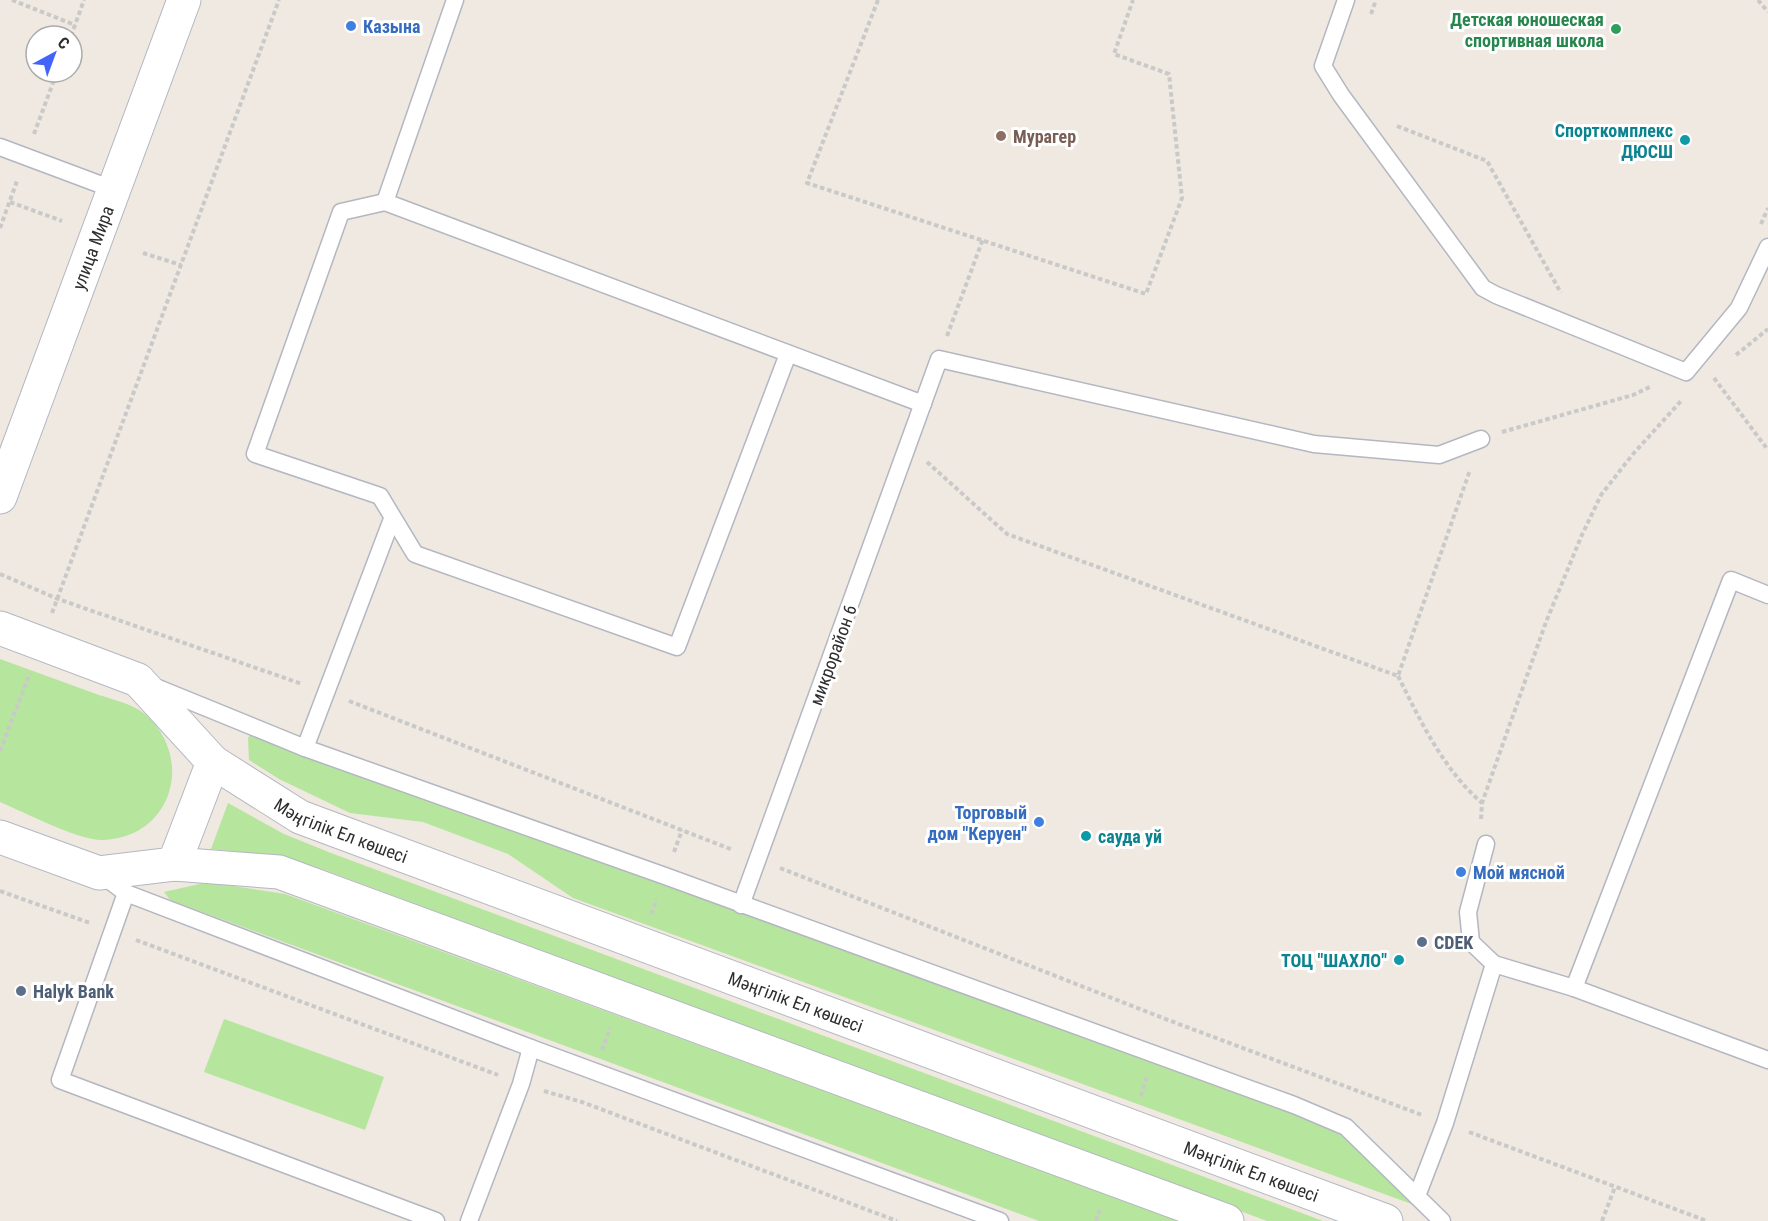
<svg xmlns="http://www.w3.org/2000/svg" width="1768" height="1221" font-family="'Roboto Condensed',sans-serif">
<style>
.green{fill:#b6e59e}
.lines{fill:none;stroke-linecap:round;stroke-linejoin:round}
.service-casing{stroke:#b4b7c1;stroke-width:19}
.minor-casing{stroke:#b4b7c1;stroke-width:35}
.tertiary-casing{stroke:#b4b7c1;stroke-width:35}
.path{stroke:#c9c9c9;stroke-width:4;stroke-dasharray:4.5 3;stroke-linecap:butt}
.service{stroke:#fff;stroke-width:16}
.minor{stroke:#fff;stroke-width:33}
.tertiary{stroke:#fff;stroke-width:33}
.shop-dot{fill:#3f7fe0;stroke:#fff;stroke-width:2}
.leisure-dot{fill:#2e9e5b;stroke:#fff;stroke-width:2}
.education-dot{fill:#8d6e63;stroke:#fff;stroke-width:2}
.culture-dot{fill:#0f9aa8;stroke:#fff;stroke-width:2}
.service-dot{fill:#5c6f8a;stroke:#fff;stroke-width:2}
.labels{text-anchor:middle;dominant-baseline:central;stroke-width:6;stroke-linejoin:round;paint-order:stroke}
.leisure-label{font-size:18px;font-weight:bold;fill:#27864d;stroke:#fff;text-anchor:end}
.shop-label{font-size:18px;font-weight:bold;fill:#366cbe;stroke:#fff;text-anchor:start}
.culture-label{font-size:18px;font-weight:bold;fill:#0d838f;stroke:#fff;text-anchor:end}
.education-label{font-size:18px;font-weight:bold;fill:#785e54;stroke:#fff;text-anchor:start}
.street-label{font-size:18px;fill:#2e2e2e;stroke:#fff}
.service-label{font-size:18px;font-weight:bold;fill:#4e5e75;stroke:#fff;text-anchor:start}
</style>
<rect width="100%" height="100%" fill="#efe9e1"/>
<!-- green -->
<g class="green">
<path d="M 0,659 C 33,671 66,683 99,695 C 114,700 134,704 146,715 C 195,759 172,838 103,840 C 79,841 24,812 0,802 Z"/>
<path d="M 252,732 L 305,748 L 1328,1127 L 1340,1134 L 1417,1206 L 573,898 L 508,854 L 423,822 L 350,813 L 279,779 L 249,760 L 248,738 Z"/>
<path d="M 228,803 L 284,834 L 331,853 L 1323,1221 L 1267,1221 L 325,870 L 277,856 L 211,849 Z"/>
<path d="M 208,882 L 285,894 L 1180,1221 L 1039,1221 L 170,900 L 164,892 Z"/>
<path d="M 224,1019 L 384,1077 L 365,1130 L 204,1072 Z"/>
</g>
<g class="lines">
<defs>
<g id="service">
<path d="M 1346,0 L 1323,66 L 1341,95 L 1483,288 L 1496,295 L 1686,372 L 1739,308 L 1768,247"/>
<path d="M 0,147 L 115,190"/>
<path d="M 385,202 L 455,0"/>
<path d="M 788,354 L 677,647 L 415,554 L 380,496 L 255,454 L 341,212 L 385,202 L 923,404"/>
<path d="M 153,686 L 305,748 L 665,876 L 1294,1105 L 1346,1127 L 1442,1221"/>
<path d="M 305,748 L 392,519"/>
<path d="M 1486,844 L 1468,912 L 1471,942 L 1494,964"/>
<path d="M 102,875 L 126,893 L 531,1048 L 1000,1221"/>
<path d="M 126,893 L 60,1080 L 436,1221"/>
<path d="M 741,905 L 939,359 L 1314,444 L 1439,455 L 1481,439"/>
<path d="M 1574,988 L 1768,1060"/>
<path d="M 1417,1196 L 1445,1123 L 1494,964 L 1574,988 L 1731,580 L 1768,595"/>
<path d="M 469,1221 L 521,1084 L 531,1048"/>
</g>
<g id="minor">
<path id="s1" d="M 0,497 L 184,0"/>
</g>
<g id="tertiary">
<path d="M 0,628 L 138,680 L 213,762 L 174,864 L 99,873 L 0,837"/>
<path id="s2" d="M 213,762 L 300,817 L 1386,1221"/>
<path d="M 174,864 L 279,872 L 1227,1221"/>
</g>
</defs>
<!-- service casing -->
<use href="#service" class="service-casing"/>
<!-- minor casing -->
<use href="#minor" class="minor-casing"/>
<!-- tertiary casing -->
<use href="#tertiary" class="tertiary-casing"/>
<!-- path -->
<g class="path">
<path d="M 12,0 L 75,25"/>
<path d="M 878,0 L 807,183 L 1146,294 L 1182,198 L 1169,74 L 1114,54 L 1133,0"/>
<path d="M 1758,0 L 1768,12"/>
<path d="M 1371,14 L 1376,0"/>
<path d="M 71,36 L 84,0"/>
<path d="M 1397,126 L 1487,161 L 1561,293"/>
<path d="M 34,134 L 57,72"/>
<path d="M 10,202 L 62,221"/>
<path d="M 1761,224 L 1768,208"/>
<path d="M 0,228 L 17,181"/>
<path d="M 143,253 L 181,265"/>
<path d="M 947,336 L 983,239"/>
<path d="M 1736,355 L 1768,329"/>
<path d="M 1714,378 L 1768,450"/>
<path d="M 1502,432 L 1633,395 L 1652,386"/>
<path d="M 927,462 L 1007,534 L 1398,676 L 1470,470"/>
<path d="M 0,574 L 58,599 L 302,684"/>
<path d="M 52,613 L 279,0"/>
<path d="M 1398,676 C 1421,722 1443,769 1482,803"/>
<path d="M 349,701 L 733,850"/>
<path d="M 0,751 L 30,673"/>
<path d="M 1481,819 L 1482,803 L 1546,622 L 1581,537 L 1601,495 L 1633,454 L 1681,401"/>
<path d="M 674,852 L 682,830"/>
<path d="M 780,868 L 1168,1020 L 1422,1115"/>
<path d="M 0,891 L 90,923"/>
<path d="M 651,914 L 657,899"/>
<path d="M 136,940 L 498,1075"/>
<path d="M 602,1050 L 610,1028"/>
<path d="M 544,1091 L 582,1102 L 897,1221"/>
<path d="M 1141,1096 L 1147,1077"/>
<path d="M 1469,1132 L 1707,1221"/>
<path d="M 1096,1221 L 1100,1210"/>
<path d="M 1602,1221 L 1615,1187"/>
</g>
<!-- service -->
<use href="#service" class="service"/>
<!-- minor -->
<use href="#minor" class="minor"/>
<!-- tertiary -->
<use href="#tertiary" class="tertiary"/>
</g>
<!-- markers -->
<g class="shop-dot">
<circle cx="351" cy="26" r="6"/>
<circle cx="1039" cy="822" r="6"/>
<circle cx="1461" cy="872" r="6"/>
</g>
<circle class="leisure-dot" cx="1616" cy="29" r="6"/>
<circle class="education-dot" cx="1001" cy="136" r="6"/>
<g class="culture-dot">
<circle cx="1685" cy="140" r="6"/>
<circle cx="1086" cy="836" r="6"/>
<circle cx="1399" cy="960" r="6"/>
</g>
<g class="service-dot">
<circle cx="1422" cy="942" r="6"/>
<circle cx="21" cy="991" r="6"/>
</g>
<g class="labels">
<!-- leisure labels -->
<g class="leisure-label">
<text x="1604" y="19">Детская юношеская<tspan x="1604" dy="21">спортивная школа</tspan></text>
</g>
<!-- shop labels -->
<g class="shop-label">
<text x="363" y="26">Казына</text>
<text x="1027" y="812" text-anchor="end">Торговый<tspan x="1027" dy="21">дом "Керуен"</tspan></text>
<text x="1473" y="872">Мой мясной</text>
</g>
<!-- culture labels -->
<g class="culture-label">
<text x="1673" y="130">Спорткомплекс<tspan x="1673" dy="21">ДЮСШ</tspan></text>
<text x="1098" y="836" text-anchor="start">сауда уй</text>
<text x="1387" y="960">ТОЦ "ШАХЛО"</text>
</g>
<!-- education labels -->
<g class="education-label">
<text x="1013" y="136">Мурагер</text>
</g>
<!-- street labels -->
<g class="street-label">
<text stroke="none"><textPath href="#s1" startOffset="266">улица Мира</textPath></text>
<text transform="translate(833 655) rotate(-70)">микрорайон 6</text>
<text stroke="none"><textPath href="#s2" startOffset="146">Мәңгілік Ел көшесі</textPath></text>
<text stroke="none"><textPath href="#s2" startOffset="632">Мәңгілік Ел көшесі</textPath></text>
<text stroke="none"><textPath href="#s2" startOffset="1118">Мәңгілік Ел көшесі</textPath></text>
</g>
<!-- service labels -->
<g class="service-label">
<text x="1434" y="942">CDEK</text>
<text x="33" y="991">Halyk Bank</text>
</g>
</g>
<!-- north arrow -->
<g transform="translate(54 54) rotate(41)"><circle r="28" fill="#ffffff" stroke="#ababab" stroke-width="1.5"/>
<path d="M0-4.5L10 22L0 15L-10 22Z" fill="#4264fb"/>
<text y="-9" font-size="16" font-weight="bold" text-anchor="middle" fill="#2e2e2e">С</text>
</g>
</svg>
